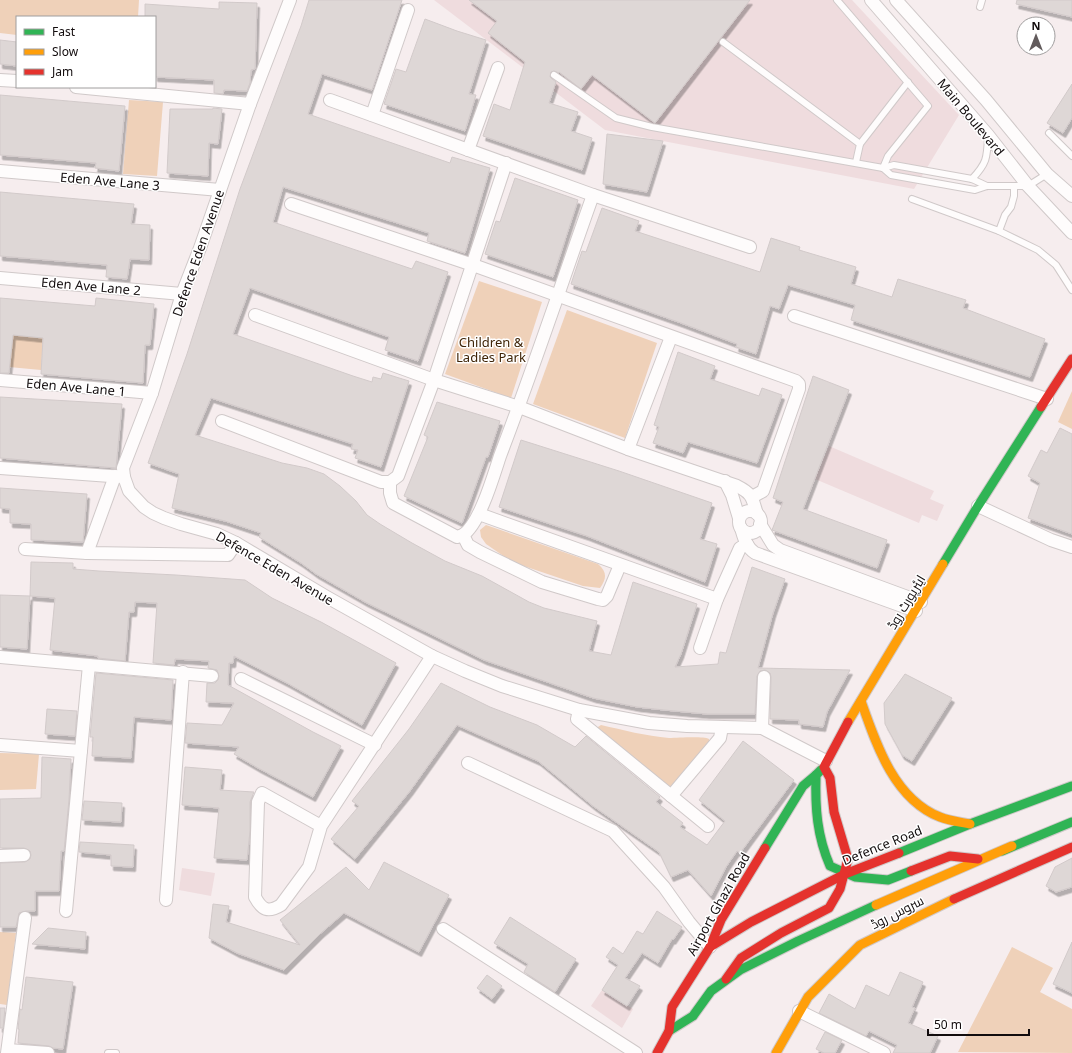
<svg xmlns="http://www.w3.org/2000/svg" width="1072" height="1053" font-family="'Noto Sans',Cairo,sans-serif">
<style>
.built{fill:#efdcde}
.green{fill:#efd1b9}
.building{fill:#ded7d6;stroke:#d2caca;filter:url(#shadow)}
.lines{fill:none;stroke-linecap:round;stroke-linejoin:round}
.lane-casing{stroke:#d0c9c9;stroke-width:8}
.street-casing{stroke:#d0c9c9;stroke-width:14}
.fast-casing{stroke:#d0c9c9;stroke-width:11}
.slow-casing{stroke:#d0c9c9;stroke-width:11}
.jam-casing{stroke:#d0c9c9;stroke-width:11}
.lane{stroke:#fefcfc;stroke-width:6}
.street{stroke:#fefcfc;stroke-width:12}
.fast{stroke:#30b455;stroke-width:9}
.slow{stroke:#ff9f0a;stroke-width:9}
.jam{stroke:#e5322d;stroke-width:9}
.labels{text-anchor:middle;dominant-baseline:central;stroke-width:3;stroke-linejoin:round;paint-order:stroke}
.street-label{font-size:13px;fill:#120c0d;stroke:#fff}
.park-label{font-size:13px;fill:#3e2407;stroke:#fff}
</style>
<defs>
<filter id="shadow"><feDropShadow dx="2.5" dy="4.5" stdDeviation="0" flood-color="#0004"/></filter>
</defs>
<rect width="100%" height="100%" fill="#f6edee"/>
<!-- built -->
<g class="built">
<path d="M 434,0 L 852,0 L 959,115 L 914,189 L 605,130 Z"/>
<path d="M 829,446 L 934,491 L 930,499 L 944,505 L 937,521 L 922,515 L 919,523 L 815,479 Z"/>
<path d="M 182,868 L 215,873 L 211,896 L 179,890 Z"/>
<path d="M 602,990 L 633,1009 L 622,1028 L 591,1006 Z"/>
</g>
<!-- green -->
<g class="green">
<path d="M 0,0 L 139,0 L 138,17 L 17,17 L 17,35 L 0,33 Z"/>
<path d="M 129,100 L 163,102 L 157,176 L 123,174 Z"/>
<path d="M 479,281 L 542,302 L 511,398 L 445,374 Z"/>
<path d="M 567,310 L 657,343 L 625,438 L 533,404 Z"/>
<path d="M 13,335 L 43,337 L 41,370 L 9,367 Z"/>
<path d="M 1072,391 L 1072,429 L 1058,422 Z"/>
<path d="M 486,525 L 598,564 C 607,572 607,578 600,588 L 583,586 L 512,562 L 486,544 L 481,537 L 480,530 Z"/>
<path d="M 601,725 C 623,730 646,736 669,738 C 678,738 703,736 709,739 L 709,744 L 672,788 L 597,732 L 598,727 Z"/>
<path d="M 0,753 L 39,754 L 36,789 L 0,790 Z"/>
<path d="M 0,932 L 16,933 L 7,1005 L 0,1004 Z"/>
<path d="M 1012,947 L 1053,968 L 1040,992 L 1072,1009 L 1072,1053 L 958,1052 Z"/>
</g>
<!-- building -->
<g class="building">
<path d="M 309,0 L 402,0 L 372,90 L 322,74 L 308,114 L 450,163 L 452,157 L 490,168 L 465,253 L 427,241 L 429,233 L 283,187 L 273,222 L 412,269 L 416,261 L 448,272 L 418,361 L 385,350 L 389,337 L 250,288 L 233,334 L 353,376 L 372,382 L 373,377 L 381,379 L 383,373 L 409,381 L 381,467 L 355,458 L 358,450 L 351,449 L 353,444 L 211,398 L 195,435 L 282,463 L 307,468 L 324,474 L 340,486 L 356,501 L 367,515 L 380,524 L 412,543 L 445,561 L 482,576 L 529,602 L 544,608 L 597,621 L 589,651 L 611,655 L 633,582 L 697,604 L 681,654 L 675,667 L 718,664 L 720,652 L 726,653 L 752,567 L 785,579 L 773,613 L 758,668 L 850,670 L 827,712 L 823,727 L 799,724 L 799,720 L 770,719 L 771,677 L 770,673 L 765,670 L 760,671 L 757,676 L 755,714 L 707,714 L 664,710 L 637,707 L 593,698 L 484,660 L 365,602 L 316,574 L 301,563 L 259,537 L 261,533 L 225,521 L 172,508 L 179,474 L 148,463 L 187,354 L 240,189 L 301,26 Z"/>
<path d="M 469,0 L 750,0 L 655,123 L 592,75 L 581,89 L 559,72 L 559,73 L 554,71 L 551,72 L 550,77 L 556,82 L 549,103 L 578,112 L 571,131 L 592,138 L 582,170 L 483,136 L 494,104 L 510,110 L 525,62 L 488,33 L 497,21 Z"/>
<path d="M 1017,0 L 1072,0 L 1072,17 L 1016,4 Z"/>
<path d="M 219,2 L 257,3 L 255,69 L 251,70 L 250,83 L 247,91 L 224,90 L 223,94 L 214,93 L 214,80 L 155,77 L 155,17 L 145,17 L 145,4 L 219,9 Z"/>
<path d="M 425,19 L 457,31 L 486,40 L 469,94 L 476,95 L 465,131 L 384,104 L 396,69 L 406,72 Z"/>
<path d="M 0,40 L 17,42 L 17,66 L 0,64 Z"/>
<path d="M 1072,84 L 1072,118 L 1063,133 L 1047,123 Z"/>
<path d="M 0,95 L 125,106 L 119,171 L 95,168 L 96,163 L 0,155 Z"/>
<path d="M 213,108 L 222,109 L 218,144 L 209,143 L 208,176 L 167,173 L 170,109 L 213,109 Z"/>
<path d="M 607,134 L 663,141 L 647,192 L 603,184 Z"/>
<path d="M 515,178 L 578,200 L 553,277 L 485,254 L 496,221 L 500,222 Z"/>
<path d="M 0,192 L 134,204 L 131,224 L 150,225 L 149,260 L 130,259 L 127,279 L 106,277 L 107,265 L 0,256 Z"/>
<path d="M 602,208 L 639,221 L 635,231 L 760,272 L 771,238 L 800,247 L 799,250 L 856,267 L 851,284 L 892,297 L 898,279 L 966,300 L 963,308 L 1045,339 L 1030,377 L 851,320 L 855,305 L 788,285 L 779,309 L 770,306 L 756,354 L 736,347 L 737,344 L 681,323 L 571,284 L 582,251 L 586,252 Z"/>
<path d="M 0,298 L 95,306 L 96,298 L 154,304 L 150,345 L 145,345 L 143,383 L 41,374 L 43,338 L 13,335 L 9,373 L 0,373 Z"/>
<path d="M 678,352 L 715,366 L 710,379 L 759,396 L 762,388 L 782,395 L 757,463 L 688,442 L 683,453 L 653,443 L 659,427 L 654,425 Z"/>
<path d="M 813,376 L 849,390 L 803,509 L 887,540 L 877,568 L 772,530 L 783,502 L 773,498 Z"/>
<path d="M 0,397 L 122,404 L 116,468 L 0,458 Z"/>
<path d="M 437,402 L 500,421 L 488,457 L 486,457 L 462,523 L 404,496 L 428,437 L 424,435 Z"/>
<path d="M 1060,428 L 1072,434 L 1072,534 L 1028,518 L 1040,483 L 1028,476 L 1041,450 L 1047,453 Z"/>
<path d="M 521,440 L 619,471 L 712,503 L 700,539 L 717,544 L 705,582 L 587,536 L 499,507 Z"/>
<path d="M 0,488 L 87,494 L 83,542 L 31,540 L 31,524 L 10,523 L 10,509 L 0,508 Z"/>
<path d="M 31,562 L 73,563 L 73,569 L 99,571 L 176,575 L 245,580 L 272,598 L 321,622 L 396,663 L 362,725 L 287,683 L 234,656 L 233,663 L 229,663 L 228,685 L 313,732 L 341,746 L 313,797 L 258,768 L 234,754 L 239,747 L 185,743 L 187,723 L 222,725 L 234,703 L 206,702 L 207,683 L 215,683 L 218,680 L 219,676 L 217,670 L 208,668 L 209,661 L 175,659 L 174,665 L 153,663 L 157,603 L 135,602 L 134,612 L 129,612 L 125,661 L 98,658 L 98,656 L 50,650 L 55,598 L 30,596 Z"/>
<path d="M 0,595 L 30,596 L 27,649 L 0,647 Z"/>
<path d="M 96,673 L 173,680 L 171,720 L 134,717 L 131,758 L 92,756 L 93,737 L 90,737 Z"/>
<path d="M 905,674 L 952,698 L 912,761 L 902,755 L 885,724 L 884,703 Z"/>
<path d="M 441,683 L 490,707 L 537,725 L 575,747 L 586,736 L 660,797 L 656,802 L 683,823 L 680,827 L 707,845 L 725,821 L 699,800 L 743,741 L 794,780 L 740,853 L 737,851 L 726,867 L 711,896 L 688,870 L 671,877 L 659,852 L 593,806 L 538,761 L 457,725 L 410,791 L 355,859 L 331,839 L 359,806 L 352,801 L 409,729 Z"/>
<path d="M 47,709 L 77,711 L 75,736 L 45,734 Z"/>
<path d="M 42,757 L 71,759 L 69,800 L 64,851 L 61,851 L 59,891 L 35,891 L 35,911 L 26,911 L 19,913 L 16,927 L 0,927 L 0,863 L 25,862 L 30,859 L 31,855 L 30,851 L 24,848 L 0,848 L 0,799 L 41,798 Z"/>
<path d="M 185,767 L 222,770 L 220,790 L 254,792 L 250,802 L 250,831 L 247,860 L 214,858 L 219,808 L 182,805 Z"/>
<path d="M 84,801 L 122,803 L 121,822 L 82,820 Z"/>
<path d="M 80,842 L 134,845 L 133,867 L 111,866 L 111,855 L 79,852 Z"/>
<path d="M 1072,858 L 1072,887 L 1056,892 L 1046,886 L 1055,867 Z"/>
<path d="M 384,862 L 449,895 L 419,952 L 344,913 L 321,933 L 284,970 L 237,953 L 209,938 L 213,904 L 229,906 L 226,922 L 300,945 L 280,920 L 346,867 L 369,890 Z"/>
<path d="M 657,911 L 682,927 L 673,940 L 672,939 L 658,963 L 642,953 L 625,978 L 640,986 L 627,1006 L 602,990 L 618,965 L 606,957 L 613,947 L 623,954 L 637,931 L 643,934 Z"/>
<path d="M 510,917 L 576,959 L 555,992 L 524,972 L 528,964 L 494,943 Z"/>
<path d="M 48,928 L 86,932 L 85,949 L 32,944 Z"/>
<path d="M 1072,942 L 1072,993 L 1053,984 Z"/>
<path d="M 900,972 L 923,982 L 912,1007 L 915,1008 L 908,1023 L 938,1036 L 930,1053 L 893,1053 L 897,1045 L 869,1031 L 866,1036 L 819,1013 L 829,994 L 855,1009 L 866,985 L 889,996 Z"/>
<path d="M 487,975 L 502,986 L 492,999 L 477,988 Z"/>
<path d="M 26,977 L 73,982 L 63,1049 L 53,1048 L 49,1046 L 18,1043 L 19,1029 L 18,1029 L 20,1009 L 22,1010 Z"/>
<path d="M 0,1008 L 5,1008 L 3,1028 L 0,1028 Z"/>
<path d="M 825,1032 L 842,1040 L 835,1053 L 824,1053 L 816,1049 Z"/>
</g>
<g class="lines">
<defs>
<g id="lane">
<path d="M 837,0 L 928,106 L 888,156 L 883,168"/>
<path d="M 980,7 L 982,0"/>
<path d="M 723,42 L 860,144 L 856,162"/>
<path d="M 554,75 L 616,118 L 652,127 L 883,168 L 894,165 L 972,179 L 987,186"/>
<path d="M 1049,133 L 1072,156"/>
<path d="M 860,144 L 908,82"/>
<path d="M 883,168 L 891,175 L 975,190 L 987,186 L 1028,186 L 1047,174"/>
<path d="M 972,179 C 987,163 987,158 988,137"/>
<path d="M 912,199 L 999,231 L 1005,215 L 1011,207 L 1014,196 L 1014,186"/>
<path d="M 999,231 L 1038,250 L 1056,265 L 1072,290"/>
<path d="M 108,1053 L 116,1053"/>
</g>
<g id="street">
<path d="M 290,0 L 250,104 L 200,248 L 182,294 L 152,393 L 123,468 L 124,477 L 129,491 L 144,507 L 153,513 L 164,518 L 181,524 L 217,534 L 236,543 L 325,596 L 432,656 L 465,671 L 502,686 L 579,710 L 649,723 L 687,726 L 762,728 L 826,761"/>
<path d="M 871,0 L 988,135 L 1028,186 L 1072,233"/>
<path d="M 896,0 L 986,100 L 1047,174 L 1072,196"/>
<path d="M 0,80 L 17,81"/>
<path d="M 76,87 L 250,104"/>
<path d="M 330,100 L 593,195 L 750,247"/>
<path d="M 372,115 L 408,10"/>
<path d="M 468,150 L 498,68"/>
<path d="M 506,163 L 434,380 L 398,476 L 390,482 L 390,493 L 393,503 L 457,537 L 463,535 L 468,545 L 480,552 L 542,582 L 598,599 L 603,600 L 607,596 L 620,565"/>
<path d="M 0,171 L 220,190"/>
<path d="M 291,204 L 473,265 L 796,381 L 799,384 L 799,389 L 763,491 L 752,497"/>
<path d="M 0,278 L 182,294"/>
<path d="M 255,315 L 434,380 L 519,407 L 628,449 L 737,486 C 753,494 752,498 757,514"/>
<path d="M 794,316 L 1047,399"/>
<path d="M 0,380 L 152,393"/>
<path d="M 222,421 L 381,482 L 390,482"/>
<path d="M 628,449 L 671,337"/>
<path d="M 0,468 L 124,477"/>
<path d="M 725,481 L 732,495 L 739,518"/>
<path d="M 978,506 L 1051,540 L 1072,547"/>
<circle cx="750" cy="522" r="11"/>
<path d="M 479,514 L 717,599"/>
<path d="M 760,524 L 773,545 L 780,550 L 921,602"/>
<path d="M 741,528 C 744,538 746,547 755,553 L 916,611"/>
<path d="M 463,535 C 480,523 493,477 500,456 C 533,370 562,282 593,195"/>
<path d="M 25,549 L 87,553 L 228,555 L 236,543"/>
<path d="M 87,553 L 115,476"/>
<path d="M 700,648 L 717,599 L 740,548 L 747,544"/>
<path d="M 0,657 L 212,676"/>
<path d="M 241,679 L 375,745"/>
<path d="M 579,710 L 577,719 L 708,826"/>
<path d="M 762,728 L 764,677"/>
<path d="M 0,745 L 81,751"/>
<path d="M 468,763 L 613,831 L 664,887 L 689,922 L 710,947"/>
<path d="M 671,796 L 720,738 L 722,727"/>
<path d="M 321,826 L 262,793 L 258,802 L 255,897 C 262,910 268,913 281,905 L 309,867 L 321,826 L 432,656"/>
<path d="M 0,856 L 24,855"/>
<path d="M 166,900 L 183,672"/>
<path d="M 66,911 L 89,665"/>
<path d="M 443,929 L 636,1053"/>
<path d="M 799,1011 L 884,1053"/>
<path d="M 8,1050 L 48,1053"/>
<path d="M 7,1053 L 25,918"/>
</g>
<g id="fast">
<path d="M 943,564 L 978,506 L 1041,407"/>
<path d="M 821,770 L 816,775 C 815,808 817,836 830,866 L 855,877 L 888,880 L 911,871"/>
<path d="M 765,848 L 803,786 L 816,775"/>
<path d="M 1002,851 L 1072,822"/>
<path d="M 899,853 L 970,824 L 1072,786"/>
<path d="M 669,1031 L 693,1016 L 711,991 L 740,970 L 798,941 L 876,905"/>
</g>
<g id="slow">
<path d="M 861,701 C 876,744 894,799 940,817 C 950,821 960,822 970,824"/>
<path d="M 848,722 L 943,564"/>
<path d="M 876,905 L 1012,846"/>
<path d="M 776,1053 L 808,997 L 860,945 L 954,899"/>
</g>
<g id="jam">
<path d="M 1041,407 L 1072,359"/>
<path d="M 911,871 L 950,856 L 978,859"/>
<path d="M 954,899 L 1072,847"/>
<path d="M 710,947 L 751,922 L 845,874 L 899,853"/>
<path d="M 726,979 L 741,958 L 781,933 L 829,908 L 840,889 L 848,859 L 834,812 L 830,778 L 824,767 L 848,722"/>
<path d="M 657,1053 L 669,1031 L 672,1007 L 710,947 L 721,920 L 765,848"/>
</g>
</defs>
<!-- lane casing -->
<use href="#lane" class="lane-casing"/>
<!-- street casing -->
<use href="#street" class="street-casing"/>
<!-- fast casing -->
<use href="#fast" class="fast-casing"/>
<!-- slow casing -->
<use href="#slow" class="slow-casing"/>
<!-- jam casing -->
<use href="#jam" class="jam-casing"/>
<!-- lane -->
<use href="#lane" class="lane"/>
<!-- street -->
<use href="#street" class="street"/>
<!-- fast -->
<use href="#fast" class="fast"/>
<!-- slow -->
<use href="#slow" class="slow"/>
<!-- jam -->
<use href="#jam" class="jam"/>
</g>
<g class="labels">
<!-- street labels -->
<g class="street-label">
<text transform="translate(971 117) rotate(50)">Main Boulevard</text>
<text transform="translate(110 181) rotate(5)">Eden Ave Lane 3</text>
<text transform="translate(198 253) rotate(-71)">Defence Eden Avenue</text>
<text transform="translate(91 286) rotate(5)">Eden Ave Lane 2</text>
<text transform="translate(76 387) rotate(5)">Eden Ave Lane 1</text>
<text transform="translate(275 568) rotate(30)">Defence Eden Avenue</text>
<text transform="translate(906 602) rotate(-59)">ایئرپورٹ روڈ</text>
<text transform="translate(882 845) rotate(-22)">Defence Road</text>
<text transform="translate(718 904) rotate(-61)">Airport Ghazi Road</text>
<text transform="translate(897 912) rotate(-27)">سروس روڈ</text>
</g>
<!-- park labels -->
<g class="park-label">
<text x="491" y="342">Children &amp;<tspan x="491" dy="15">Ladies Park</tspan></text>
</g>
</g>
<!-- legend -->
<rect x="16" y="16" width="140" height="72" fill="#ffffff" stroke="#a09e9e"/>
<rect x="24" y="29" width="20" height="6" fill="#30b455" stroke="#a09e9e"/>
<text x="52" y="36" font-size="12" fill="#120c0d">Fast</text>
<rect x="24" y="49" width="20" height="6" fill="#ff9f0a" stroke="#a09e9e"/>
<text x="52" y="56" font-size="12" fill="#120c0d">Slow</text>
<rect x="24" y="69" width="20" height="6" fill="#e5322d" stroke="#a09e9e"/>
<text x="52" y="76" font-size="12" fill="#120c0d">Jam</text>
<!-- north arrow -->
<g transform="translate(1036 36)"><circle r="19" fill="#ffffff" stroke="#a09e9e"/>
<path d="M0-3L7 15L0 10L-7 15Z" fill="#625b5c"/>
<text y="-6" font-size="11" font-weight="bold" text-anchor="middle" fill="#120c0d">N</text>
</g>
<!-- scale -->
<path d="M928 1029v6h101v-6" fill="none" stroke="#120c0d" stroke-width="2"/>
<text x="934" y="1029" font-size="12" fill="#120c0d" stroke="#ffffff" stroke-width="3" paint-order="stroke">50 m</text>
</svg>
